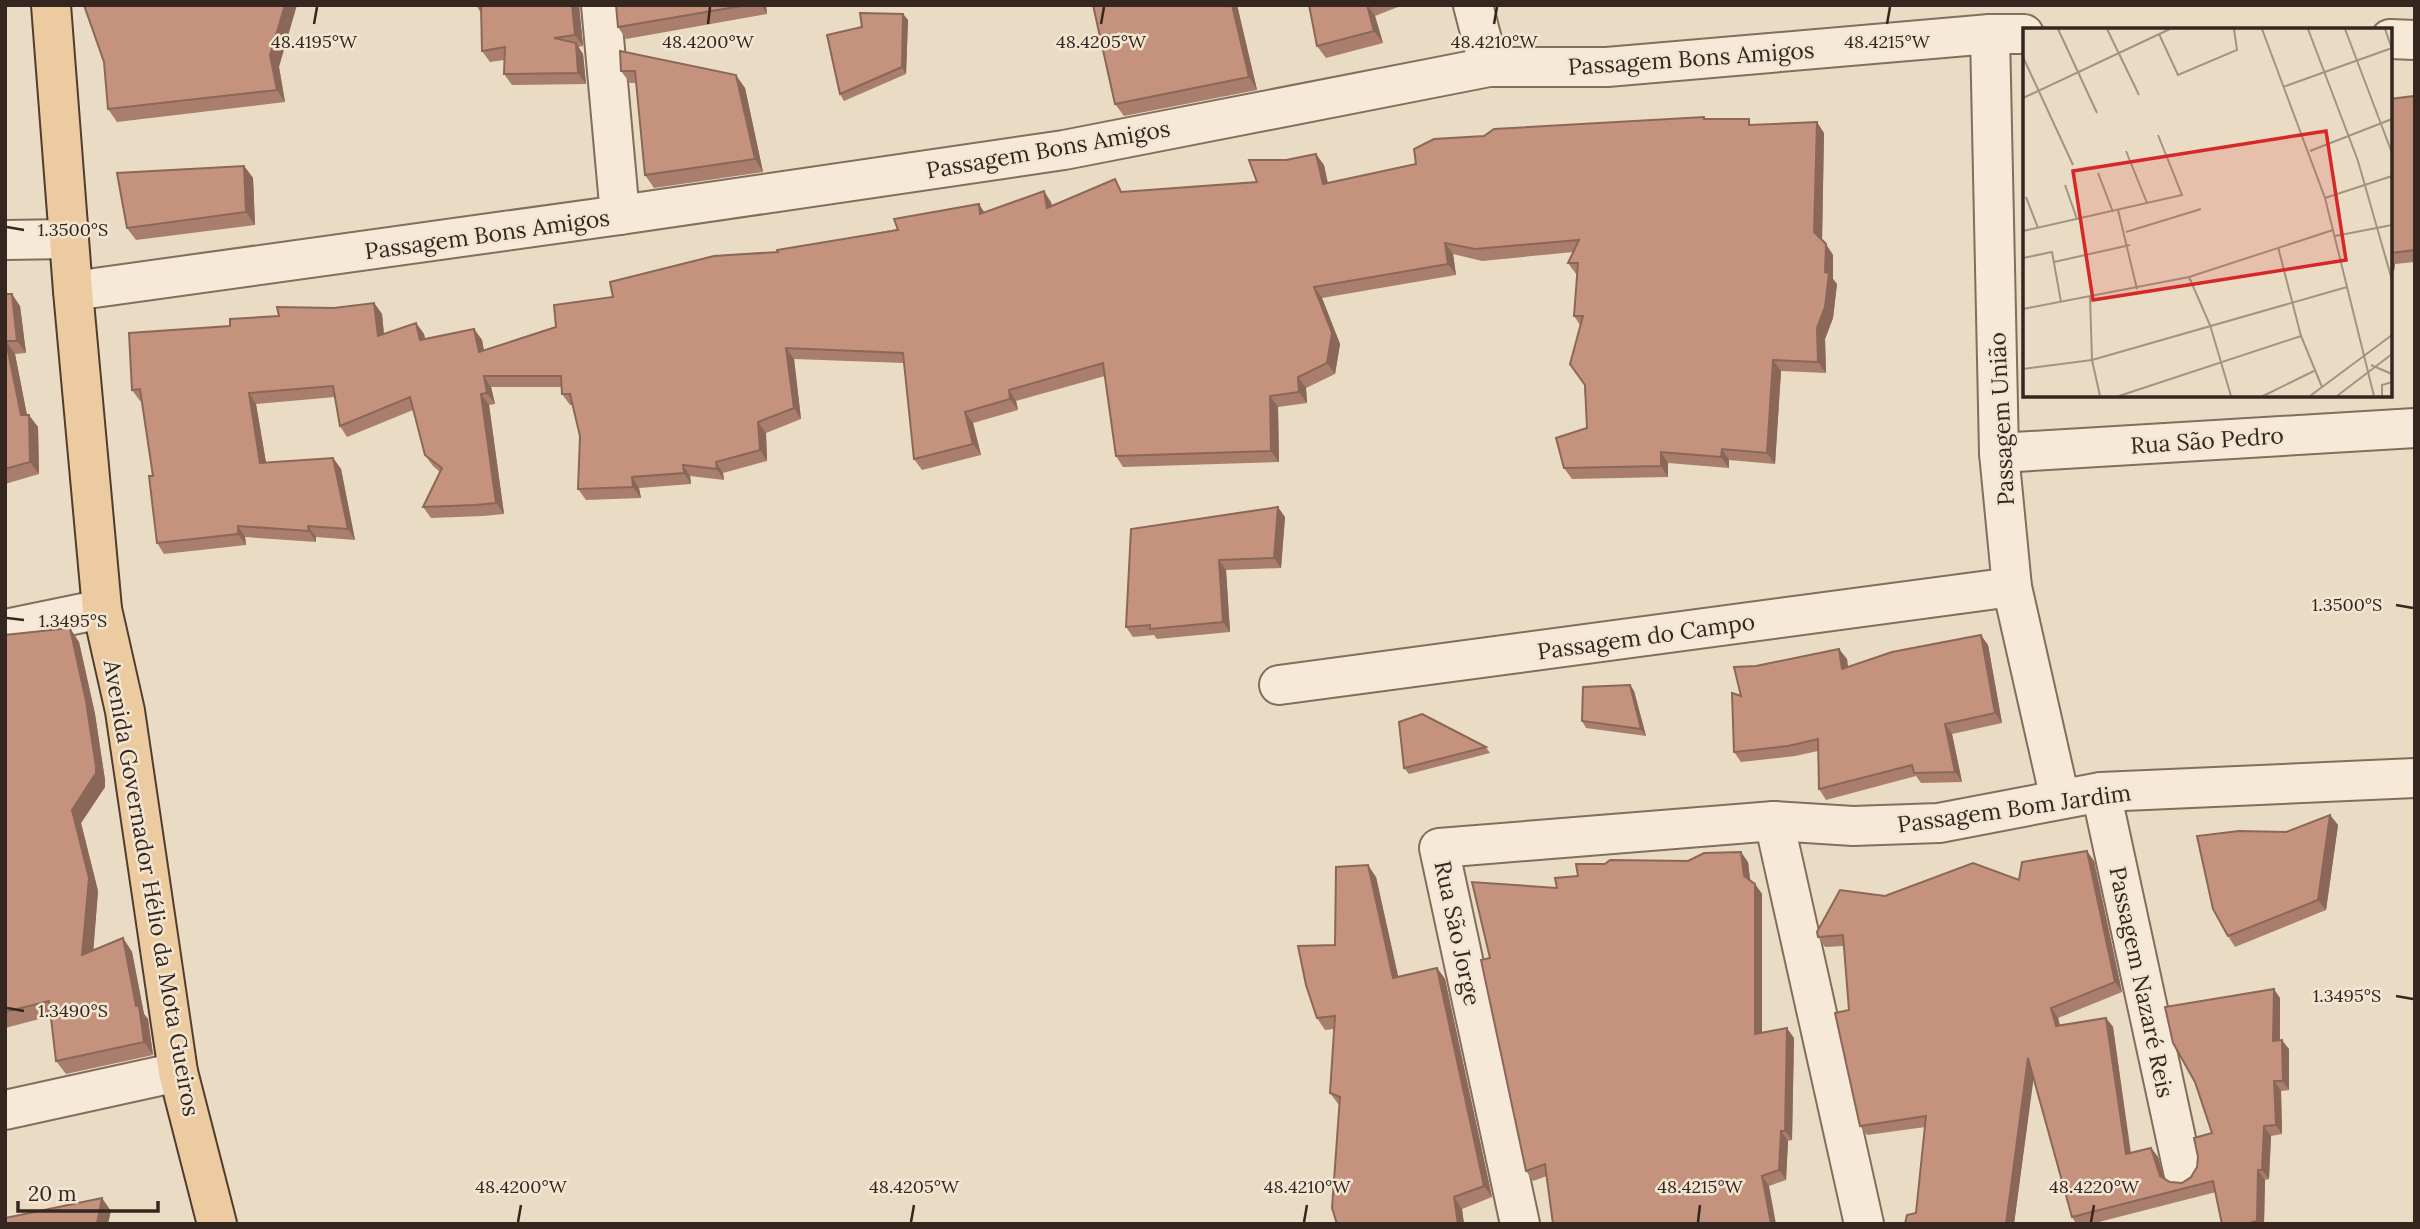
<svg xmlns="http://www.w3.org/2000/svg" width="2420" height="1229" font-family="Lora,serif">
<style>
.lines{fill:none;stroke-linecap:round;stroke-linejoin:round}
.minor-casing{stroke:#836d5c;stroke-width:42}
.major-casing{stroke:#523c30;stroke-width:42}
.minor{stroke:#f6e9d7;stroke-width:38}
.major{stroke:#ebcb9f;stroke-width:38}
.wall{fill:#a97e6c}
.shaded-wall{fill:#8a6758}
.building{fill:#c5937d;stroke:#8a6758;stroke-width:2}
.ticks{fill:none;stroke:#35271f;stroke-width:2.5}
.labels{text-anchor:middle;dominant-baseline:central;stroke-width:5;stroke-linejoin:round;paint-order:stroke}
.street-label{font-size:23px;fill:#35271f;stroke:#f2e6d3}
.inset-road{fill:none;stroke:#a29382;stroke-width:2}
.view{fill:#d62828;fill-opacity:0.15;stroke:#d62828;stroke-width:3.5}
.inset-edge{fill:none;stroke:#35271f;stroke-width:3.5}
.ticks-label{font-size:18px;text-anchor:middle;fill:#35271f;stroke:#f2e6d3;stroke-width:5;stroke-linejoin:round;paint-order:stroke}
</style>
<rect width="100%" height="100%" fill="#eadbc4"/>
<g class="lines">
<defs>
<g id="minor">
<path d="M 601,5 L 620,215"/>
<path d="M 1473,5 L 1489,67"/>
<path d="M 1990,34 L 1999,453 L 2012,587 L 2060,799"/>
<path d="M 2390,39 L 2415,40"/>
<path d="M 5,240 L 69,239"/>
<path d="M 73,291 L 620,215 L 1064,150 L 1489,67 L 1607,67 L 1990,34 L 2024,34"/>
<path d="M 1999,453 L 2415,428"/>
<path d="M 5,629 L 102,609"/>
<path d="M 1279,685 L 2012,587"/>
<path d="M 2101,792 L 2183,1171"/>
<path d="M 1774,821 L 1864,1224"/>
<path d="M 5,1110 L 178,1072"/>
<path d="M 1520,1224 L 1439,848 L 1774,821 L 1853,826 L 1939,823 L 2101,792 L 2415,778"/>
</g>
<path id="major" d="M 51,5 L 73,291 L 102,609 L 125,711 L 178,1072 L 217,1224"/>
</defs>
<!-- minor casing -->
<use href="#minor" class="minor-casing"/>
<!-- major casing -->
<use href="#major" class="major-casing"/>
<!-- minor -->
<use href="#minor" class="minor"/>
<!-- major -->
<use href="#major" class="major"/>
</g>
<!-- wall -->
<g class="wall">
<path d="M 476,5 L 579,5 L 583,46 L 578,47 L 583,54 L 586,84 L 512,85 L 504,74 L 504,60 L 490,62 L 482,51 L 481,13 Z"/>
<path d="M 616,5 L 766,5 L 767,14 L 626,39 L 618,27 Z"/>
<path d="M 1237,5 L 1257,90 L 1124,116 L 1115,104 Z"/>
<path d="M 1309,5 L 1403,5 L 1375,16 L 1383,43 L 1326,58 L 1317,46 Z"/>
<path d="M 903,14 L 908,20 L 906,74 L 844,101 L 840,94 L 862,27 Z"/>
<path d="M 620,51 L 745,88 L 763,172 L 654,188 L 645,175 L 636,83 L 630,83 L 621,71 Z"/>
<path d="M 104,62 L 279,67 L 285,102 L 117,122 L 108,109 Z"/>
<path d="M 2415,96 L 2415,262 L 2395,264 L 2394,271 L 2390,270 L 2390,99 Z"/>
<path d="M 1704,117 L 1706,119 L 1824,133 L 1822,240 L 1833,255 L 1833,279 L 1837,284 L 1833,318 L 1825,339 L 1826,373 L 1781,371 L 1775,464 L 1729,460 L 1729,468 L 1668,463 L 1668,477 L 1572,479 L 1564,468 L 1587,428 L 1580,325 L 1574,316 L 1577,274 L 1576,274 L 1568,263 L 1573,252 L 1482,261 L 1453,254 L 1456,275 L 1322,298 L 1340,344 L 1335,374 L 1306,388 L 1307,403 L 1278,407 L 1279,462 L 1123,467 L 1116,456 L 1105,376 L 1016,401 L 1018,410 L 973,423 L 981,455 L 922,470 L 914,459 L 904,363 L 794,359 L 801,419 L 766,433 L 767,461 L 723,473 L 724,480 L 690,476 L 691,484 L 639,488 L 641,498 L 586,500 L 578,489 L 580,436 L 573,405 L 570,405 L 562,394 L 562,387 L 491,387 L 495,404 L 489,405 L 504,514 L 483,516 L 431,518 L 423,507 L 440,472 L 433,466 L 425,455 L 413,410 L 347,437 L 340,426 L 335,397 L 256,404 L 266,463 L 333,458 L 341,469 L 355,540 L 316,537 L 316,542 L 245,537 L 246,545 L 164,554 L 157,543 L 153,476 L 142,401 L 140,401 L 132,390 L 230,326 L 279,316 L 374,303 L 382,314 L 384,334 L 416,323 L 424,334 L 425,339 L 474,329 L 482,340 L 484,350 L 556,327 L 613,297 L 778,252 L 985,212 L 1051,202 L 1052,206 L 1123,192 L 1257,182 L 1324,165 L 1328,183 L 1416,164 L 1484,136 Z"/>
<path d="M 244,166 L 253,178 L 255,225 L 136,240 L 127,228 Z"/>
<path d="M 5,294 L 20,306 L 26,353 L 15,354 L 27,415 L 38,427 L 39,474 L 5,484 Z"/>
<path d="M 1285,517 L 1281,568 L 1226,570 L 1230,632 L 1157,639 L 1154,635 L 1133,637 L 1126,627 L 1131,529 Z"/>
<path d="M 5,635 L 79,642 L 95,714 L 105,780 L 105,787 L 81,823 L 98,891 L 93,951 L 123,938 L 132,952 L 144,1014 L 148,1019 L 153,1055 L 66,1074 L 56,1061 L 51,1016 L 5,1028 Z"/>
<path d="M 1988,645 L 2002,723 L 1952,734 L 1962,782 L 1921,783 L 1916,776 L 1826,800 L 1819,789 L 1818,751 L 1795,756 L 1741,762 L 1734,752 L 1741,696 L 1756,666 L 1847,659 L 1848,667 Z"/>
<path d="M 1630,685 L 1634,691 L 1646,736 L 1586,728 L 1582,721 Z"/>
<path d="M 1486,747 L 1490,753 L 1409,774 L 1404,768 Z"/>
<path d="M 2330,815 L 2338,825 L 2326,910 L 2235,947 L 2228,936 L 2286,832 Z"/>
<path d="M 2094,861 L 2122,992 L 2058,1018 L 2060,1026 L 2106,1018 L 2113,1027 L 2131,1153 L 2151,1148 L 2158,1157 L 2164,1179 L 2170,1182 L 2182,1183 L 2191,1177 L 2197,1167 L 2212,1133 L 2280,998 L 2280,1040 L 2289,1049 L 2289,1090 L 2281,1091 L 2282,1134 L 2271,1136 L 2269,1179 L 2265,1180 L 2264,1224 L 2222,1224 L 2216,1192 L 2091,1224 L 2076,1224 L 2072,1217 L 2033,1078 L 2014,1224 L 1905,1224 L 1916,1213 L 1925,1127 L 1867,1135 L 1860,1126 L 1849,1010 L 1844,946 L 1825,947 L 1818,937 L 1885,896 L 2019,880 Z"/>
<path d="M 1748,862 L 1750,881 L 1755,884 L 1762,894 L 1762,1032 L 1794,1038 L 1792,1140 L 1788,1141 L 1786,1180 L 1769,1186 L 1547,1176 L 1533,1181 L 1526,1171 L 1490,958 L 1557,888 L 1578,876 Z"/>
<path d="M 1376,877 L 1398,977 L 1437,968 L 1445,979 L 1492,1197 L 1462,1209 L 1464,1224 L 1337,1224 L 1339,1105 L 1330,1093 L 1334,1029 L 1325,1030 L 1317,1018 L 1335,945 Z"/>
</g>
<!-- shaded-wall -->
<g class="shaded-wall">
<path d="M 285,5 L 297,5 L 279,67 L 285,102 L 277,90 L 270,55 Z"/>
<path d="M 572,5 L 579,5 L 583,46 L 575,35 Z"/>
<path d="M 761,5 L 766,5 L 767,14 Z"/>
<path d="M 1232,5 L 1237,5 L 1257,90 L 1249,77 Z"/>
<path d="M 1367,5 L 1375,16 L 1383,43 L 1374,31 Z"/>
<path d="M 903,14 L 908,20 L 906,74 L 902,67 Z"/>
<path d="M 576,43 L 583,54 L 586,84 L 578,73 Z"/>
<path d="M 736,75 L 745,88 L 763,172 L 755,159 Z"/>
<path d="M 1817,122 L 1824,133 L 1822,243 L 1814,232 Z"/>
<path d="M 1316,154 L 1324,165 L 1330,195 L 1323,184 Z"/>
<path d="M 244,166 L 253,178 L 255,225 L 246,212 Z"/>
<path d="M 1044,191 L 1051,202 L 1054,219 L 1047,208 Z"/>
<path d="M 979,204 L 986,215 L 980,214 Z"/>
<path d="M 1445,243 L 1453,254 L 1456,275 L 1448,264 Z"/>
<path d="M 1826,244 L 1833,255 L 1833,279 L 1837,284 L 1833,318 L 1825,339 L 1826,373 L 1818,362 L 1817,328 L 1825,272 Z"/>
<path d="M 2390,258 L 2395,264 L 2394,271 L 2390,265 Z"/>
<path d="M 1314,287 L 1322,298 L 1340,344 L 1335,374 L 1327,363 Z"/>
<path d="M 12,294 L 20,306 L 26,353 L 17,341 Z"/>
<path d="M 374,303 L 382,314 L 385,347 L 378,336 Z"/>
<path d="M 416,323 L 424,334 L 428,351 L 420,340 Z"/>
<path d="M 474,329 L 482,340 L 486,363 L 479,352 Z"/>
<path d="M 6,341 L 15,354 L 29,426 L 29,415 L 38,427 L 39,474 L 30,462 Z"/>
<path d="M 786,348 L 794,359 L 801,419 L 794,408 Z"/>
<path d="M 1773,360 L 1781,371 L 1775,464 L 1767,453 Z"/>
<path d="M 484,376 L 491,387 L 495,404 L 487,393 Z"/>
<path d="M 1298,377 L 1306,388 L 1307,403 L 1299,392 Z"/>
<path d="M 1009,390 L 1016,401 L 1018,410 L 1010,399 Z"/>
<path d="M 249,393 L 256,404 L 268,474 L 260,463 Z"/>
<path d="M 481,394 L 489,405 L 504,514 L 496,503 Z"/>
<path d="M 1270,396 L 1278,407 L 1279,462 L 1271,451 Z"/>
<path d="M 965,412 L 973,423 L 981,455 L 973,444 Z"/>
<path d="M 758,422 L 766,433 L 767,461 L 760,450 Z"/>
<path d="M 1722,449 L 1729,460 L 1729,468 L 1721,457 Z"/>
<path d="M 1661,452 L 1668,463 L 1668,477 L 1661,466 Z"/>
<path d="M 333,458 L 341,469 L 355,540 L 348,529 Z"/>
<path d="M 716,462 L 723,473 L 724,480 L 717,469 Z"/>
<path d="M 683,465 L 690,476 L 691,484 L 684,473 Z"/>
<path d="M 632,477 L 639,488 L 641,498 L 633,487 Z"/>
<path d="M 1278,507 L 1285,517 L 1281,568 L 1274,558 Z"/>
<path d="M 238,526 L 245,537 L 246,545 L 238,534 Z"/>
<path d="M 308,526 L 316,537 L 316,542 L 309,531 Z"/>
<path d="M 1219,560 L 1226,570 L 1230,632 L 1223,622 Z"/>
<path d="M 70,628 L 79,642 L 95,714 L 105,780 L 105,787 L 81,823 L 98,891 L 92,968 L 82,955 L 72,810 Z"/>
<path d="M 1981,635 L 1988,645 L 2002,723 L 1995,713 Z"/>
<path d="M 1839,649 L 1847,659 L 1849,679 L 1842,669 Z"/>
<path d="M 1630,685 L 1634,691 L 1646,736 L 1641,729 Z"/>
<path d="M 1945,724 L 1952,734 L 1962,782 L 1955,772 Z"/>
<path d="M 2330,815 L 2338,825 L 2326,910 L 2318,900 Z"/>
<path d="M 2087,851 L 2094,861 L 2122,992 L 2115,982 Z"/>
<path d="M 1741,852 L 1748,862 L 1751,886 L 1744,876 Z"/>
<path d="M 1368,865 L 1376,877 L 1401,989 L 1393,978 Z"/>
<path d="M 1755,884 L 1762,894 L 1762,1044 L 1755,1034 Z"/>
<path d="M 123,938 L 132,952 L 144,1014 L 148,1019 L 153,1055 L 144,1042 Z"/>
<path d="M 1437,968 L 1445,979 L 1492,1197 L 1484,1186 Z"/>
<path d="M 2274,989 L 2280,998 L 2280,1050 L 2273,1041 Z"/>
<path d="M 2051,1008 L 2058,1018 L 2063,1036 L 2056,1026 Z"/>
<path d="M 2106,1018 L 2113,1027 L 2132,1164 L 2126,1154 Z"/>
<path d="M 1787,1028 L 1794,1038 L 1792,1140 L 1785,1131 Z"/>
<path d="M 2282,1040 L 2289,1049 L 2289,1090 L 2283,1081 Z"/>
<path d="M 2028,1058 L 2035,1068 L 2014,1224 L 2006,1224 Z"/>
<path d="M 2274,1081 L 2281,1091 L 2282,1134 L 2276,1125 Z"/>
<path d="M 2264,1126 L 2271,1136 L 2269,1179 L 2262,1170 Z"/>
<path d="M 1781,1131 L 1788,1141 L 1786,1180 L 1779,1170 Z"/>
<path d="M 2151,1148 L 2158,1157 L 2166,1185 L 2160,1176 Z"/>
<path d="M 2258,1170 L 2265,1180 L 2264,1224 L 2259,1224 L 2257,1221 Z"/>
<path d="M 1762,1176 L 1769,1186 L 1776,1224 L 1771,1224 Z"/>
<path d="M 1454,1197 L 1462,1209 L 1464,1224 L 1458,1224 Z"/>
<path d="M 102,1198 L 111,1211 L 108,1224 L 97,1224 Z"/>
</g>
<!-- building -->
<g class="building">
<path d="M 84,5 L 285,5 L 270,55 L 277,90 L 108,109 L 104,62 Z"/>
<path d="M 481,5 L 572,5 L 575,35 L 554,38 L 576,43 L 578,73 L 504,74 L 505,47 L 482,51 Z"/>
<path d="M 616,5 L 747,5 L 618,27 Z"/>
<path d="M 1093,5 L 1232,5 L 1249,77 L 1115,104 Z"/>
<path d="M 1309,5 L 1367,5 L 1374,31 L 1317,46 Z"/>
<path d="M 860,13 L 903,14 L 902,67 L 840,94 L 827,35 L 862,27 Z"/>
<path d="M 620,51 L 736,75 L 755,159 L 645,175 L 635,71 L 621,71 Z"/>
<path d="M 2415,96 L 2415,250 L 2390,253 L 2390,99 Z"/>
<path d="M 1704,117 L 1704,119 L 1749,119 L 1749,125 L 1817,122 L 1814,232 L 1826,244 L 1825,272 L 1829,273 L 1825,307 L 1817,328 L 1818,362 L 1773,360 L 1767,453 L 1722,449 L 1721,457 L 1661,452 L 1661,466 L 1564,468 L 1556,438 L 1587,428 L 1585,385 L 1570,364 L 1583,316 L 1574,316 L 1578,263 L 1568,263 L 1579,240 L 1475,249 L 1445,243 L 1448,264 L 1314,287 L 1332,333 L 1327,363 L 1298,377 L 1299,392 L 1270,396 L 1271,451 L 1116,456 L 1103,363 L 1009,390 L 1010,399 L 965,412 L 973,444 L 914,459 L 903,353 L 786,348 L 794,408 L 758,422 L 760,450 L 716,462 L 717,469 L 683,465 L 684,473 L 632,477 L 633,487 L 578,489 L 580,436 L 570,394 L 562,394 L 561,376 L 484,376 L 487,393 L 481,394 L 496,503 L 475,505 L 423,507 L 442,468 L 425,455 L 410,397 L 340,426 L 333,386 L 249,393 L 260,463 L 333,458 L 348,529 L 308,526 L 309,531 L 238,526 L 238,534 L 157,543 L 149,476 L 153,476 L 140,389 L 132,390 L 129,333 L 230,326 L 230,319 L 279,316 L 277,307 L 334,308 L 374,303 L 378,336 L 416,323 L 420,340 L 474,329 L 479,352 L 556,327 L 554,305 L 613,297 L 610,282 L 714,256 L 778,252 L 777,250 L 898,230 L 894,219 L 979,204 L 980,214 L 1044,191 L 1047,208 L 1115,179 L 1121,192 L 1257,182 L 1249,160 L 1286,160 L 1316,154 L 1323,184 L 1416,164 L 1414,149 L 1434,139 L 1484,136 L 1494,129 Z"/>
<path d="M 244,166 L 246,212 L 127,228 L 117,173 Z"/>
<path d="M 5,294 L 12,294 L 17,341 L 6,341 L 21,415 L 29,415 L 30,462 L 5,469 Z"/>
<path d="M 1278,507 L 1274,558 L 1219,560 L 1223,622 L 1150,629 L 1150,625 L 1126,627 L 1131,529 Z"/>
<path d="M 70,628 L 86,701 L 96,767 L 96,773 L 72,810 L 89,878 L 82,955 L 123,938 L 136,1006 L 139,1006 L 144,1042 L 56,1061 L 49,1001 L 5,1012 L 5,635 Z"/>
<path d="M 1981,635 L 1995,713 L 1945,724 L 1955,772 L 1914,773 L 1912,765 L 1819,789 L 1818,739 L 1788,746 L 1734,752 L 1732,693 L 1741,696 L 1734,667 L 1756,666 L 1839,649 L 1842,669 L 1892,652 Z"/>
<path d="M 1630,685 L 1641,729 L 1582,721 L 1583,687 Z"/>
<path d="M 1422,714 L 1486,747 L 1404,768 L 1399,722 Z"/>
<path d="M 2330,815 L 2318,900 L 2228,936 L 2213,909 L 2197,836 L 2239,831 L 2286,832 Z"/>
<path d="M 2087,851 L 2115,982 L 2051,1008 L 2056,1026 L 2106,1018 L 2126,1154 L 2151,1148 L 2160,1176 L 2170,1182 L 2182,1183 L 2191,1177 L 2197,1167 L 2198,1157 L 2194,1138 L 2212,1133 L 2195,1082 L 2173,1043 L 2165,1007 L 2274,989 L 2273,1041 L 2282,1040 L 2283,1081 L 2274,1081 L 2276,1125 L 2264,1126 L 2262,1170 L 2258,1170 L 2257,1221 L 2246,1224 L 2222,1224 L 2213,1181 L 2072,1217 L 2028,1058 L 2006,1224 L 1905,1224 L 1907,1215 L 1916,1213 L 1926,1116 L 1860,1126 L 1835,1013 L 1849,1010 L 1843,935 L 1818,937 L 1817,932 L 1840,890 L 1885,896 L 1973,863 L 2019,880 L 2022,862 Z"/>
<path d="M 1741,852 L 1744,876 L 1755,884 L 1755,1034 L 1787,1028 L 1785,1131 L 1781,1131 L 1779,1170 L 1762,1176 L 1771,1224 L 1553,1224 L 1545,1164 L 1526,1171 L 1481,960 L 1490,958 L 1472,882 L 1557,888 L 1555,878 L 1578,876 L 1576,864 L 1605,864 L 1610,860 L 1688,861 L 1704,853 Z"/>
<path d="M 1368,865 L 1393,978 L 1437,968 L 1484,1186 L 1454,1197 L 1458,1224 L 1337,1224 L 1332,1208 L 1340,1097 L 1330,1093 L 1335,1016 L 1317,1018 L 1306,985 L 1298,946 L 1335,945 L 1336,867 Z"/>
<path d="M 102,1198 L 97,1224 L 5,1224 L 5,1218 Z"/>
</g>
<!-- ticks -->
<path class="ticks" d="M 314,24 L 317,7M 708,24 L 710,7M 1101,24 L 1104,7M 1494,24 L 1497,7M 1887,24 L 1890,7M 7,227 L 24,230M 2396,605 L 2413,608M 7,618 L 24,620M 2396,996 L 2413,999M 7,1008 L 24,1011M 518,1222 L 521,1205M 911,1222 L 914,1205M 1304,1222 L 1307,1205M 1698,1222 L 1700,1205M 2091,1222 L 2094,1205"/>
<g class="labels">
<!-- street labels -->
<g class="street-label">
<text transform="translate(1691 58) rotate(-4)">Passagem Bons Amigos</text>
<text transform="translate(1048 149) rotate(-10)">Passagem Bons Amigos</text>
<text transform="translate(487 234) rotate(-8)">Passagem Bons Amigos</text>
<text transform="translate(2001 419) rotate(-93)">Passagem União</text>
<text transform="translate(2207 440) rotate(-4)">Rua São Pedro</text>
<text transform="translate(1646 636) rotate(-8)">Passagem do Campo</text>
<text transform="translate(2014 808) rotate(-8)">Passagem Bom Jardim</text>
<text transform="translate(152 888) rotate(80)">Avenida Governador Hélio da Mota Gueiros</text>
<text transform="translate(1458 933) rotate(78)">Rua São Jorge</text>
<text transform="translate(2142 982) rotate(78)">Passagem Nazaré Reis</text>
</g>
</g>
<!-- overview -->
<g transform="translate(2023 28)">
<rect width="369" height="369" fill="#eadbc4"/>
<path class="inset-road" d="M 35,1 L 74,85M 84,1 L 116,67M 239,1 L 302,170 L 351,368M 285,1 L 335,133 L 369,252M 322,1 L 369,125M 362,1 L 369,21M 136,6 L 155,47 L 214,22 L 211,1M 0,29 L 50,137M 260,59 L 369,20M 0,70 L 147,1M 103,123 L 124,175M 287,123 L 369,91M 75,145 L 90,184M 42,157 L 54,191M 3,169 L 15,200M 302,170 L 369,148M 95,182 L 114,261M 0,203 L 159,167 L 135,107M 103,204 L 178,181M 312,208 L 369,197M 255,219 L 278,308 L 299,359M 0,230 L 29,224 L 38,274M 31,234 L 107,217M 166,249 L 187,297 L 208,368M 67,268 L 69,332 L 77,368M 0,281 L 166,249 L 310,202M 348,337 L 369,346M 0,341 L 69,332 L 324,259M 96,368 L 278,308M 240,368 L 291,343M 287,368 L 369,307M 314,368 L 369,326M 359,368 L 359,357 L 369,354"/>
<path class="view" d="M 303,103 L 323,232 L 70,272 L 50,143 Z"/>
<rect width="369" height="369" class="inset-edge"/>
</g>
<g class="ticks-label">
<text x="314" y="48">48.4195°W</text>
<text x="708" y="48">48.4200°W</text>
<text x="1101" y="48">48.4205°W</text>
<text x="1494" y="48">48.4210°W</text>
<text x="1887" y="48">48.4215°W</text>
<text x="73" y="236">1.3500°S</text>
<text x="2347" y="611">1.3500°S</text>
<text x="73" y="627">1.3495°S</text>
<text x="2347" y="1002">1.3495°S</text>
<text x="73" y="1017">1.3490°S</text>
<text x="521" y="1193">48.4200°W</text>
<text x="914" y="1193">48.4205°W</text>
<text x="1307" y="1193">48.4210°W</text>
<text x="1700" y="1193">48.4215°W</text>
<text x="2094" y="1193">48.4220°W</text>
</g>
<!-- border -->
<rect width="2420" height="1229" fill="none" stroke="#35271f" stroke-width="14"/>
<!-- scale -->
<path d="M18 1201v10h140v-10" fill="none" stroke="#35271f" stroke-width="3.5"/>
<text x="28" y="1201" font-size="21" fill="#35271f" stroke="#f2e6d3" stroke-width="5" paint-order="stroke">20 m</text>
</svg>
